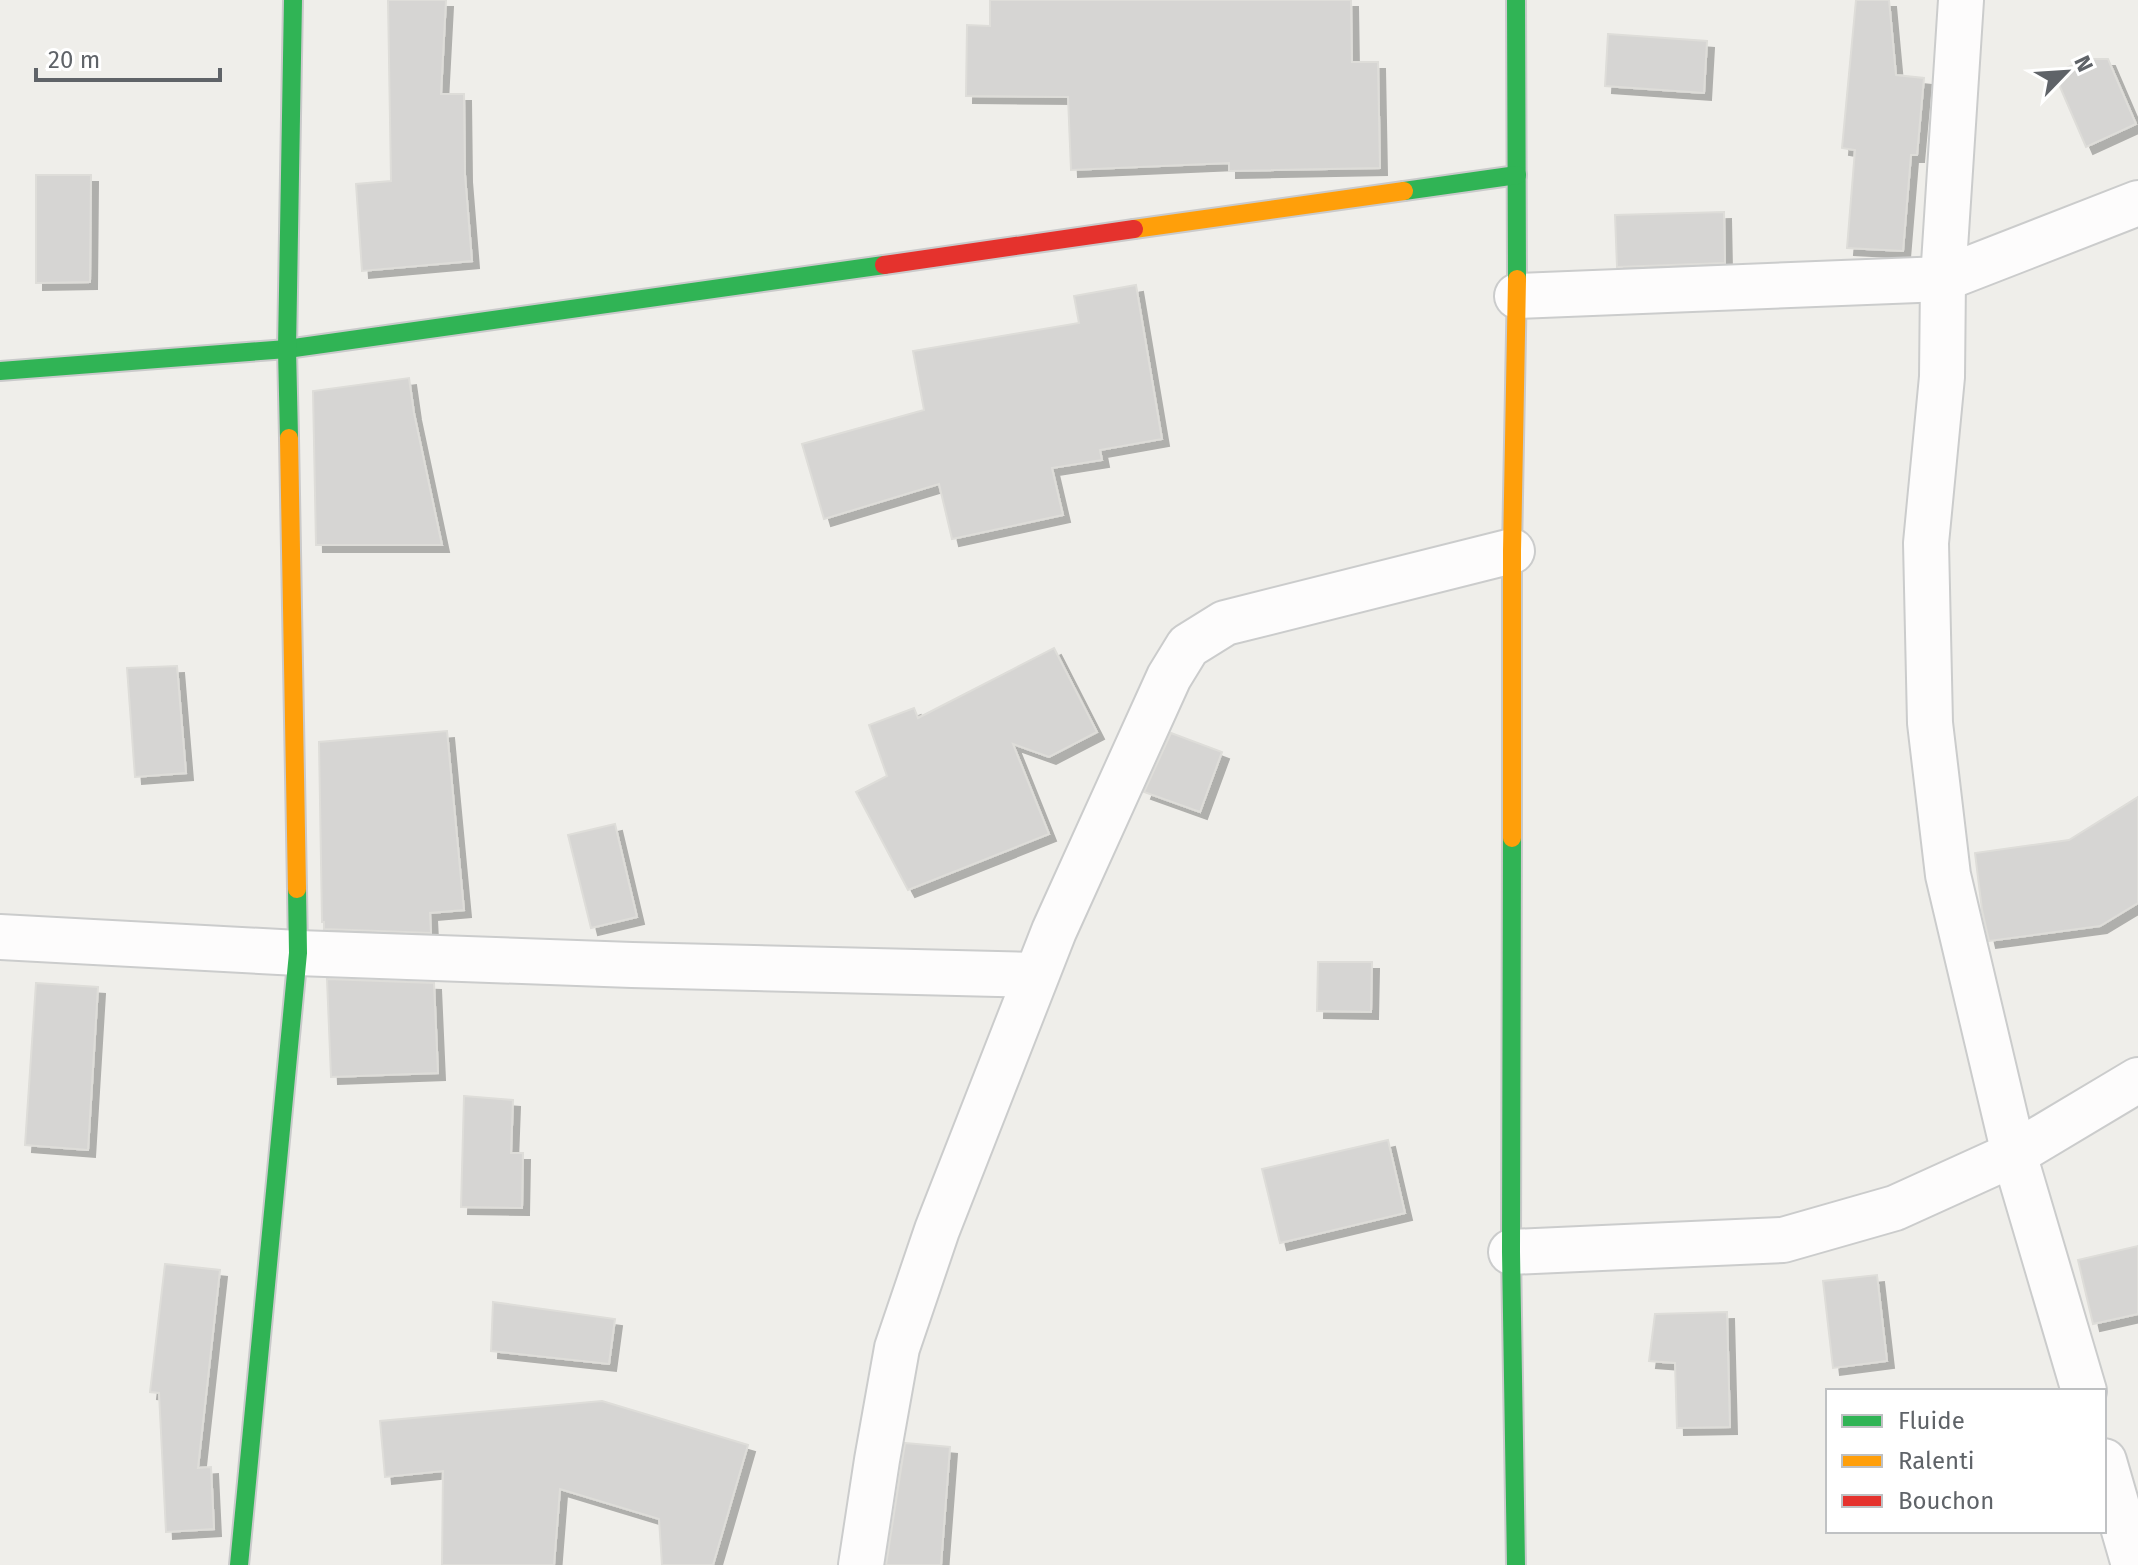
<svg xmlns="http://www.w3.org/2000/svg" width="2138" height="1565" font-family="'Fira Sans',sans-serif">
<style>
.building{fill:#d6d5d3;stroke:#deddd9;stroke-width:2;filter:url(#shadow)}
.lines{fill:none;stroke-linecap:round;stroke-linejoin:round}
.street-casing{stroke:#cbcccc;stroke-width:48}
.fast-casing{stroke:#cacacb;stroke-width:22}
.slow-casing{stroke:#cacacb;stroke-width:22}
.jam-casing{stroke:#cacacb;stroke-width:22}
.street{stroke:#fdfcfc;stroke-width:44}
.fast{stroke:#30b455;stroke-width:18}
.slow{stroke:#ff9f0a;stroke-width:18}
.jam{stroke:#e5322d;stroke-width:18}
</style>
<defs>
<filter id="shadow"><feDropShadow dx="7" dy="7" stdDeviation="0" flood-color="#0004"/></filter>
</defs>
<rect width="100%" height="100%" fill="#efeeea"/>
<!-- building -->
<g class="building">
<path d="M 388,0 L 446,0 L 441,94 L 464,94 L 465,175 L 472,261 L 362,271 L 356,184 L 391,181 Z"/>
<path d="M 990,0 L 1351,0 L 1352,62 L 1378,62 L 1380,168 L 1229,171 L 1229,163 L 1071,170 L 1068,97 L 966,96 L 967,25 L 990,26 Z"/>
<path d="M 1856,0 L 1889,0 L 1896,75 L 1924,78 L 1917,155 L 1911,155 L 1903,251 L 1847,248 L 1855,150 L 1842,148 Z"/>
<path d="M 1608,34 L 1707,41 L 1704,93 L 1605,86 Z"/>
<path d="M 2088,59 L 2108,59 L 2136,124 L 2086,147 L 2054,73 Z"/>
<path d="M 36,175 L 91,175 L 90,282 L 36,283 Z"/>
<path d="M 1724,212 L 1725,263 L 1617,267 L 1615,215 Z"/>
<path d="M 1136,285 L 1162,439 L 1100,450 L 1102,460 L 1052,468 L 1063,515 L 952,539 L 939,484 L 824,519 L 802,444 L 924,410 L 913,351 L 1079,323 L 1074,296 Z"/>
<path d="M 409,378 L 414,413 L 442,545 L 316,545 L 313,391 Z"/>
<path d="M 1054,648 L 1097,732 L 1049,757 L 1013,744 L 1049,834 L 908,890 L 856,792 L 887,776 L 869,725 L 914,708 L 918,718 Z"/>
<path d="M 177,666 L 186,773 L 135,777 L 127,668 Z"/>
<path d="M 447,731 L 464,910 L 430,913 L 431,933 L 324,929 L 324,922 L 322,922 L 319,742 Z"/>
<path d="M 1171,733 L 1222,752 L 1200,812 L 1144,792 Z"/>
<path d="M 2138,797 L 2138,903 L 2100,926 L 1989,941 L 1982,910 L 1975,853 L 2069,840 Z"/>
<path d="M 615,824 L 637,917 L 591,928 L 568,835 Z"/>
<path d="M 1318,962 L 1372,962 L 1371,1012 L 1317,1011 Z"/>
<path d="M 327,979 L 434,983 L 438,1073 L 331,1077 Z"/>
<path d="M 36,983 L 98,987 L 88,1150 L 25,1145 Z"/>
<path d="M 464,1096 L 513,1100 L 511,1153 L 523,1153 L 522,1208 L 461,1207 Z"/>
<path d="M 1388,1140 L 1405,1213 L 1280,1243 L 1262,1169 Z"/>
<path d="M 2138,1246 L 2138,1314 L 2093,1324 L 2078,1260 Z"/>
<path d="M 165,1264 L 220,1270 L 198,1468 L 211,1467 L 214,1529 L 166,1532 L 159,1393 L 150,1392 Z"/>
<path d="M 1877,1275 L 1887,1361 L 1833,1368 L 1823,1281 Z"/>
<path d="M 493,1302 L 615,1319 L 609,1364 L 491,1351 Z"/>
<path d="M 1727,1312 L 1730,1427 L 1677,1428 L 1675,1363 L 1649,1361 L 1655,1314 Z"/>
<path d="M 602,1401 L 748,1445 L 713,1565 L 662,1565 L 659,1519 L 560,1489 L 554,1565 L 442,1565 L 443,1471 L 385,1477 L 380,1421 Z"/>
<path d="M 905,1443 L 950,1447 L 941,1565 L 886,1565 Z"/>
</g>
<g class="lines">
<defs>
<g id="street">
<path d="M 1961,0 L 1943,279 L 1942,377 L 1926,543 L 1930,723 L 1948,875 L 2014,1154 L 2084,1391"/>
<path d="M 1517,296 L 1943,279 L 2138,203"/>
<path d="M 0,937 L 298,953 L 632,965 L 1036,975"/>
<path d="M 1511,1252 L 1783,1240 L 1895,1208 L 2014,1154 L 2138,1080"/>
<path d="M 2104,1461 L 2134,1565"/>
<path d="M 861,1565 L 877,1460 L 897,1348 L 937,1230 L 1054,931 L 1169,677 L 1188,646 L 1225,623 L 1512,551"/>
</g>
<g id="fast">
<path d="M 1516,0 L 1517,279"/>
<path d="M 1404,191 L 1517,175"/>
<path d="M 0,371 L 287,349 L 884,265"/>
<path d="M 289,438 L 287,349 L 293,0"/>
<path d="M 1512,838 L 1511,1252 L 1516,1565"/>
<path d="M 239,1565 L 298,953 L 297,889"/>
</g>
<g id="slow">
<path d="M 1134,229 L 1404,191"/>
<path d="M 289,438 L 297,889"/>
<path d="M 1512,838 L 1512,551 L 1517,279"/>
</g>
<path id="jam" d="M 884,265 L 1134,229"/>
</defs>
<!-- street casing -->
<use href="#street" class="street-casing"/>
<!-- fast casing -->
<use href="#fast" class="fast-casing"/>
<!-- slow casing -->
<use href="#slow" class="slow-casing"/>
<!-- jam casing -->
<use href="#jam" class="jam-casing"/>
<!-- street -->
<use href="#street" class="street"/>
<!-- fast -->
<use href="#fast" class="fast"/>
<!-- slow -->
<use href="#slow" class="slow"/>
<!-- jam -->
<use href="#jam" class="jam"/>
</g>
<!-- legend -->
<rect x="1826" y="1389" width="280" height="144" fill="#ffffff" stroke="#bfc1c3" stroke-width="2"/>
<rect x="1842" y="1415" width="40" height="12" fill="#30b455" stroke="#bfc1c3" stroke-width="2"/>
<text x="1898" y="1429" font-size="24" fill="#5f6368">Fluide</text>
<rect x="1842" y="1455" width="40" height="12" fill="#ff9f0a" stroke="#bfc1c3" stroke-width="2"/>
<text x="1898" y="1469" font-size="24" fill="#5f6368">Ralenti</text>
<rect x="1842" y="1495" width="40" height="12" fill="#e5322d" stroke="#bfc1c3" stroke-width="2"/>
<text x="1898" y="1509" font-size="24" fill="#5f6368">Bouchon</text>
<!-- north arrow -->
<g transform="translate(2066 72) rotate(65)" stroke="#ffffff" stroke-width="6" paint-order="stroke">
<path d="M0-6L14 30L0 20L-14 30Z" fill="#5f6368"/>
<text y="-12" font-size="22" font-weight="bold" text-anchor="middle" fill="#5f6368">N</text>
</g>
<!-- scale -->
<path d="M36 68v12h184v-12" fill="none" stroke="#5f6368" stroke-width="4"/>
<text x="48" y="68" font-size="24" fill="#5f6368" stroke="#ffffff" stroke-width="6" paint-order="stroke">20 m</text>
</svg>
